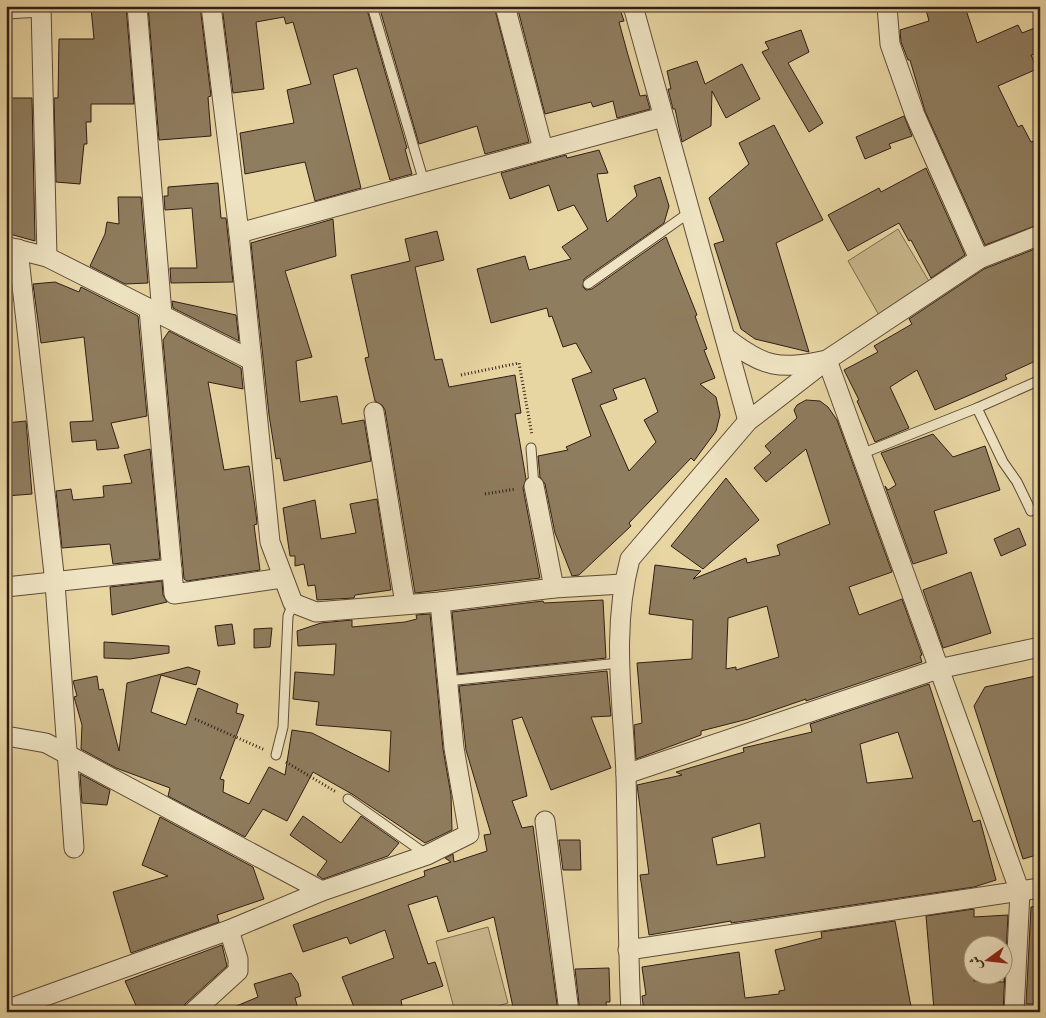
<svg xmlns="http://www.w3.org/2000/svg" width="1046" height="1018" font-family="'EB Garamond',Amiri,serif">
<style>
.green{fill:#c8b68a;stroke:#7c6a50}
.building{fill:#8f7d5f;stroke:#301d16;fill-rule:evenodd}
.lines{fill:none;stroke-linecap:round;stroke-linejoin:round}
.lane-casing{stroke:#5e4b39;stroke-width:11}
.street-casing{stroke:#5e4b39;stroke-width:21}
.path{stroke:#301d16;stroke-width:3;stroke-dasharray:1 2.5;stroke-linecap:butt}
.lane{stroke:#efe4c3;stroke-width:9}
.street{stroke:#efe4c3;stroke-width:19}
</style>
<rect width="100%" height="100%" fill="#e7d5a2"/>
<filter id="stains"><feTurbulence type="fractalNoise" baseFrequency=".004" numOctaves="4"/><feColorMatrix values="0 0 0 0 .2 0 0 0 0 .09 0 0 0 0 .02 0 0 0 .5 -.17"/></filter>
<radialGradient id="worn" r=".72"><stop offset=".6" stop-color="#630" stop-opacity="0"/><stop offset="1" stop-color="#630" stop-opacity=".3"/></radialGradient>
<!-- green -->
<g class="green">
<path d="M 898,229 L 930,283 L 880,317 L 848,261 Z"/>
<path d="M 488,927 L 508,1003 L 477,1012 L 455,1012 L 436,941 Z"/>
</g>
<!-- building -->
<g class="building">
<path d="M 104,6 L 126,6 L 134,104 L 91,104 L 91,122 L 86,122 L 87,144 L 84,144 L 80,184 L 56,182 L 54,98 L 58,98 L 59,39 L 94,39 L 91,8 Z"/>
<path d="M 148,6 L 200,6 L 211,96 L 208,97 L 211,136 L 159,140 Z"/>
<path d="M 222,6 L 366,6 L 407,148 L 405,149 L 412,174 L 390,180 L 357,68 L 333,75 L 361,188 L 315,201 L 305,162 L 245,174 L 240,133 L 294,123 L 287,90 L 311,84 L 293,22 L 286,24 L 284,17 L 256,22 L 264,89 L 233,93 Z"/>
<path d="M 379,6 L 494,6 L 529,142 L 485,154 L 477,126 L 419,144 Z"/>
<path d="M 517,6 L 619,6 L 624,21 L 619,22 L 628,55 L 640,96 L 646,95 L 650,109 L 617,118 L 613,101 L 593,107 L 591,102 L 545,114 Z"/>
<path d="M 925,6 L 954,6 L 956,12 L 966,10 L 977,43 L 1018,25 L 1022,33 L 1040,26 L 1040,52 L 1031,55 L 1037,69 L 998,86 L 1018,127 L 1022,125 L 1031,142 L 1040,139 L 1040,224 L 985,245 L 925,111 L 910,60 L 908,60 L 901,42 L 900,30 L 929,21 Z"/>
<path d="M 801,30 L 809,52 L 788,63 L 823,123 L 809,132 L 762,52 L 769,49 L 765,42 Z"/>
<path d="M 697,61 L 705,84 L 742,64 L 760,99 L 726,118 L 712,91 L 711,126 L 682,142 L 675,109 L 673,109 L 668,89 L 671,89 L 667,71 Z"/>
<path d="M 6,98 L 32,98 L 35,241 L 6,233 Z"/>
<path d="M 904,116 L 912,136 L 889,144 L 891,148 L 865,159 L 856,137 Z"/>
<path d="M 774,125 L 823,220 L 776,243 L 809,352 L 755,339 L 741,329 L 714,244 L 724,241 L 709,198 L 749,164 L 739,143 Z"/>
<path d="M 599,150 L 608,173 L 597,174 L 607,222 L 637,196 L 634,186 L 660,177 L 669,206 L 664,223 L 584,279 L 583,287 L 586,290 L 592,289 L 666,237 L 697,315 L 695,316 L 707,349 L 704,350 L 715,378 L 700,384 L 716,397 L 720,415 L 716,431 L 694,461 L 691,458 L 629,523 L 631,526 L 579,575 L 572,576 L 555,533 L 545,484 L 540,477 L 538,456 L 568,450 L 566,447 L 591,436 L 572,379 L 592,372 L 576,343 L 563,347 L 552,316 L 549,317 L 547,308 L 491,323 L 477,269 L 525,256 L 529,270 L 571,259 L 562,247 L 588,229 L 574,205 L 558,211 L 549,185 L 510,199 L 501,173 L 566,155 L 567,158 ZM 645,378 L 658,412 L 644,420 L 656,442 L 629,471 L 600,405 L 617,399 L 613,389 Z"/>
<path d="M 926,168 L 965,255 L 931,278 L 911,240 L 909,241 L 899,223 L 848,251 L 828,215 L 879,188 L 881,192 Z"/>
<path d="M 218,183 L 221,218 L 226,218 L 233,282 L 171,283 L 170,268 L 197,268 L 192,208 L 165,210 L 164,196 L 168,196 L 168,187 Z"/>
<path d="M 118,197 L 141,197 L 148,283 L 125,284 L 90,266 L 105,234 L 107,222 L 119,224 Z"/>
<path d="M 333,219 L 336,256 L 285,271 L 312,357 L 296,361 L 300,402 L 337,396 L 342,424 L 364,420 L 371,461 L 284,481 L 280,458 L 276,459 L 269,415 L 251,243 Z"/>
<path d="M 437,231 L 444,260 L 415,267 L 435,360 L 442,359 L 449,387 L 515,375 L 521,413 L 515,414 L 526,479 L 523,488 L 540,578 L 415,593 L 385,410 L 382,405 L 375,401 L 365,358 L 369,357 L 351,275 L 410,261 L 405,239 Z"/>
<path d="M 1040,247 L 1040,359 L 1005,375 L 1007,379 L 935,410 L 917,370 L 890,387 L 909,428 L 875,442 L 857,401 L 859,400 L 844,370 L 878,352 L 874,346 L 912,324 L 909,319 L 984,269 Z"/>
<path d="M 55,282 L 79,292 L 81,287 L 138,316 L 147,416 L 111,423 L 119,448 L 97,450 L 96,440 L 72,442 L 70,422 L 93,421 L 84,337 L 41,343 L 33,284 Z"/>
<path d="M 172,301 L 236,315 L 239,341 L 173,308 Z"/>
<path d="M 169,331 L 241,368 L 243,389 L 208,382 L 224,470 L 249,466 L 256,514 L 257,524 L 254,525 L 260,570 L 187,581 L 184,579 L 163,340 Z"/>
<path d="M 806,400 L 820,401 L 828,407 L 837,420 L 892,572 L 849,587 L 859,615 L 902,599 L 922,655 L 920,656 L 922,662 L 806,701 L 806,699 L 748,719 L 701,731 L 701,735 L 636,759 L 634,725 L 642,723 L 637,663 L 692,659 L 693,620 L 649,614 L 655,565 L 701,571 L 693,579 L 746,558 L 747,563 L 780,555 L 777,545 L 830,524 L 806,449 L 766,482 L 754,468 L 771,453 L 765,446 L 797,418 L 794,410 L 797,405 ZM 767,606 L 779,657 L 736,670 L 736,667 L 726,669 L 728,618 Z"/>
<path d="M 26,421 L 32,494 L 6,496 L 6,423 Z"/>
<path d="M 933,434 L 953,457 L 985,446 L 1000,490 L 934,511 L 947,553 L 913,564 L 885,486 L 888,490 L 896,485 L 881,453 Z"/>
<path d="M 150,449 L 160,559 L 113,564 L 110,544 L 62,548 L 56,491 L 71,489 L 73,500 L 104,497 L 103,486 L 132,483 L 124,455 Z"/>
<path d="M 726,478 L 759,520 L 703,569 L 671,546 Z"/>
<path d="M 377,499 L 391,590 L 355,595 L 354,598 L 317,600 L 315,585 L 308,586 L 304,564 L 295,566 L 295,556 L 290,556 L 283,508 L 315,500 L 321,539 L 356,533 L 350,504 Z"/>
<path d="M 1019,528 L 1026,545 L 1001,556 L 994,539 Z"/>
<path d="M 971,572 L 991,633 L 943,648 L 923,590 Z"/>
<path d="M 162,581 L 163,595 L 167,602 L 112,615 L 110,587 Z"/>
<path d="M 603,600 L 606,658 L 458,674 L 452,612 L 543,601 L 544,603 Z"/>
<path d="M 430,614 L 443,749 L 451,795 L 452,830 L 425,843 L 352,794 L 313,772 L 287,821 L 263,809 L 245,837 L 168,796 L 170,788 L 116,768 L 81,749 L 82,725 L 74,697 L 77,696 L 73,681 L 97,676 L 99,690 L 103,689 L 119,751 L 127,683 L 188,667 L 200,671 L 196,685 L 161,675 L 151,712 L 186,725 L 198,688 L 238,704 L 236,713 L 244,715 L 220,779 L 224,780 L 223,792 L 249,804 L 269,767 L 285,775 L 292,730 L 312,733 L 389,772 L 391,731 L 316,725 L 319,702 L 293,699 L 295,672 L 334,675 L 336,644 L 298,646 L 297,631 L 321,623 L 352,620 L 352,627 L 405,622 L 417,619 L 416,615 Z"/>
<path d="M 232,624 L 235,644 L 218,646 L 215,626 Z"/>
<path d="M 272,628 L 270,647 L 254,648 L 254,629 Z"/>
<path d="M 104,642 L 169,646 L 169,653 L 130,659 L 104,658 Z"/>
<path d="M 607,671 L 611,716 L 591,717 L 611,768 L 551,790 L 522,717 L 512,720 L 527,796 L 512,801 L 522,828 L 533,826 L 558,1012 L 514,1012 L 494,917 L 448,932 L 437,896 L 408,905 L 428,964 L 435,962 L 443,986 L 401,1000 L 403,1012 L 356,1012 L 342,977 L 394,958 L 385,930 L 350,944 L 347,937 L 303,952 L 293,925 L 425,876 L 424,871 L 451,862 L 445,858 L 453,854 L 454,862 L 487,851 L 484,835 L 491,834 L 466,750 L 459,686 Z"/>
<path d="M 1036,676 L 1040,689 L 1040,854 L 1023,859 L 974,706 L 985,687 Z"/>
<path d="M 929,684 L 973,822 L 980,820 L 996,880 L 974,887 L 731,923 L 731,921 L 649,935 L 640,875 L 649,874 L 637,785 L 682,775 L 676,772 L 744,752 L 743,748 L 812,732 L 810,724 ZM 898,732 L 913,778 L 867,783 L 860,744 ZM 760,823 L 765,857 L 717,865 L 712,838 Z"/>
<path d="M 80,774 L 110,790 L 107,805 L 82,803 Z"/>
<path d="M 303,816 L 341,843 L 361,816 L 399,843 L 388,856 L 323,879 L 317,875 L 327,861 L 290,835 Z"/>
<path d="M 160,817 L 253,867 L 264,899 L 217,915 L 219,922 L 131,953 L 113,892 L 168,876 L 142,865 Z"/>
<path d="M 559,840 L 580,840 L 581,870 L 563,870 Z"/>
<path d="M 1040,905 L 1040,1004 L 1026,1004 L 1031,907 Z"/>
<path d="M 974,909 L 974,917 L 1008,915 L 1003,1011 L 934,1010 L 926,916 ZM 974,946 L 1004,946 L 1004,982 L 974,981 Z"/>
<path d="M 895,921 L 912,1012 L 644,1012 L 642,996 L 646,995 L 642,967 L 739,952 L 745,998 L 779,994 L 779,991 L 785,990 L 775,950 L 822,938 L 821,932 Z"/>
<path d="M 222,945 L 227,966 L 185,1004 L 182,1012 L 139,1012 L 125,981 Z"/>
<path d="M 609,968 L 610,1002 L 606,1002 L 607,1012 L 580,1012 L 575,969 Z"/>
<path d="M 291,973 L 298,983 L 301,996 L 295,998 L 299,1012 L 222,1012 L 258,997 L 254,984 Z"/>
</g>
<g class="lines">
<defs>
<g id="lane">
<path d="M 372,6 L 424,182"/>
<path d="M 588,284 L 690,212"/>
<path d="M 977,408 L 1040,380"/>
<path d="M 531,448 L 534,486"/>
<path d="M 861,454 L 977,408 L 1003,462 L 1017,482 L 1031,511"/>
<path d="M 447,681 L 619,663"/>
<path d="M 276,755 L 283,727 L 288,616 L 293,603"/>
<path d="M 348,799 L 427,855"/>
</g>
<g id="street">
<path d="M 41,6 L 47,257"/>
<path d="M 137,6 L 162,314"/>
<path d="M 211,6 L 239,233 L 270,542 L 293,603 L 316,612 L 440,602 L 554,588 L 623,584"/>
<path d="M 505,6 L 543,149"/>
<path d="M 633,6 L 748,421"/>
<path d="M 887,6 L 890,44 L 915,115 L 979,259"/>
<path d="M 6,9 L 41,7"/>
<path d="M 239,233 L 663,117"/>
<path d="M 8,247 L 47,257 L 251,360"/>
<path d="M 18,249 L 55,583 L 74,848"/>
<path d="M 149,309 L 174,594 L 282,578"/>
<path d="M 725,337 C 764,368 779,370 827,360 L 1020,892 L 1014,1012"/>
<path d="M 374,412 L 405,604"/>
<path d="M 534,486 L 554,588"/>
<path d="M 6,587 L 172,569"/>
<path d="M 6,736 L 46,743 L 322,891"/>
<path d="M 626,774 L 938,669 L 1040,647"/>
<path d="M 545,821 L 569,1012"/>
<path d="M 628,950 L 1040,888"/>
<path d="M 6,1010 L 229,930 L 322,891 L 427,855 L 469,834 L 454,748 L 440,602"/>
<path d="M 193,1012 L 238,971 L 238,959 L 229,930"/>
<path d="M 631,1012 C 627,933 628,854 626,775 C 623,703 611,630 630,559 L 748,421 L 827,360 L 979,259 L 1040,235"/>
</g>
</defs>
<!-- lane casing -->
<use href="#lane" class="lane-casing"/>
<!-- street casing -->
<use href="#street" class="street-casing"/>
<!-- path -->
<g class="path">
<path d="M 461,375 L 519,363 L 532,435"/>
<path d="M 485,494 L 516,489"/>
<path d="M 195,719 L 265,750"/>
<path d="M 286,762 L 336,792"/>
</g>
<!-- lane -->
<use href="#lane" class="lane"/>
<!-- street -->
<use href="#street" class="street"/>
</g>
<!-- margin -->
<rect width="1046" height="1018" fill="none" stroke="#e7d5a2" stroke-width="25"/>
<rect x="8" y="8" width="1031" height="1003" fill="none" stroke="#301d16" stroke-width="2.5"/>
<rect x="12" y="12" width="1021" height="993" fill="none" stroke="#301d16"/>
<!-- north arrow -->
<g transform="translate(988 960) rotate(255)"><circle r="24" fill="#efe4c3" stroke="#a3947e"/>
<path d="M0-4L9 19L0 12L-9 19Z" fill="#8f2418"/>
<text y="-8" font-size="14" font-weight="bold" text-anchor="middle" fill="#301d16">ش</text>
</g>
<rect width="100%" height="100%" filter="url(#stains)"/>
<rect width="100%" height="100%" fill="url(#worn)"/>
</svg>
